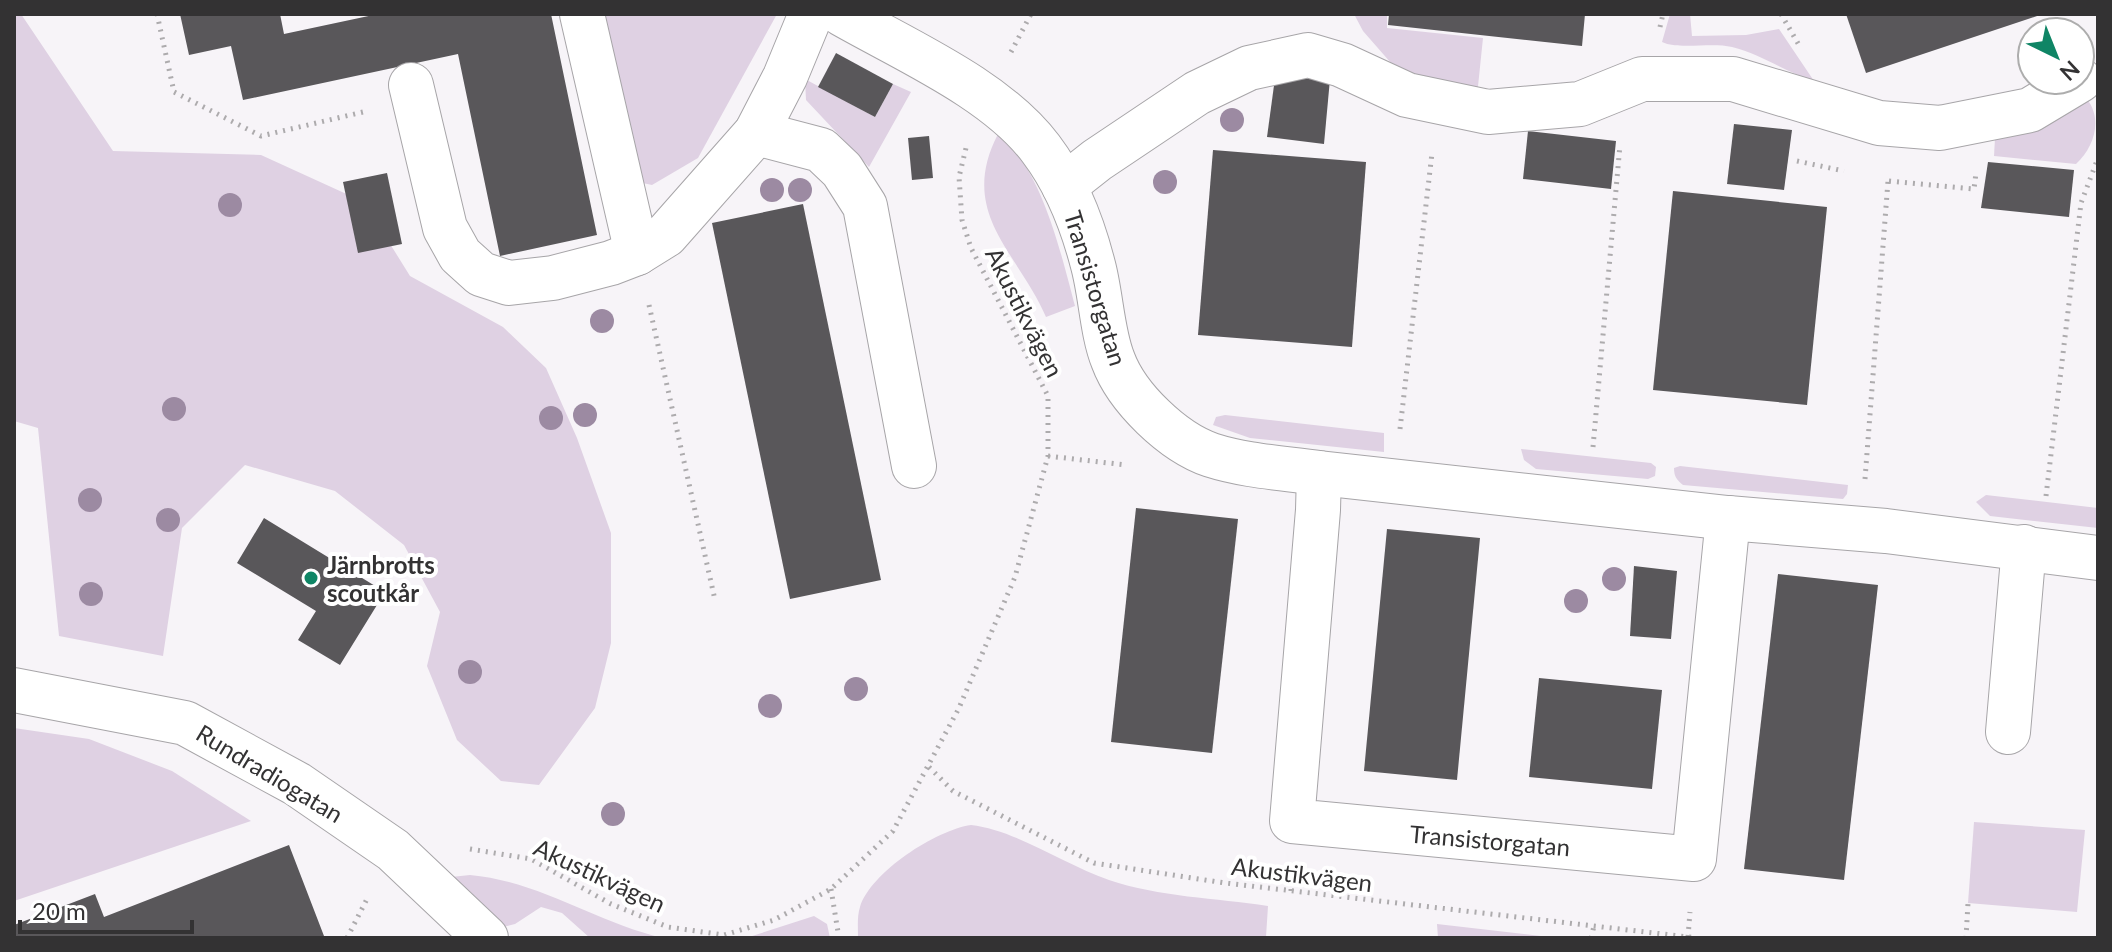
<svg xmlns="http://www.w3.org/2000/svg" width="2112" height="952" font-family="Lato,sans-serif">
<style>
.green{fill:#dfd1e3}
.building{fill:#59575a}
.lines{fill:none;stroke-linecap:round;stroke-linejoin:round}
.minor-casing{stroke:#a7a5a8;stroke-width:46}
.path{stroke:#adabad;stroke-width:5;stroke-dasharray:2 6;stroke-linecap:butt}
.minor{stroke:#fff;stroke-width:44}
.tree{fill:#9c8aa2}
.poi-dot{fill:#0f8565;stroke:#fff;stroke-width:3}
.labels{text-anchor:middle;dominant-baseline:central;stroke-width:8;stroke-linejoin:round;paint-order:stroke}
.street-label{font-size:24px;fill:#333233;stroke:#fff}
.poi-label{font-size:24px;font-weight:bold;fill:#333233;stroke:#fff;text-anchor:start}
</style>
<rect width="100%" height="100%" fill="#f7f4f8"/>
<!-- green -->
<g class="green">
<path d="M 14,14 L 21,14 L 113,151 L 261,155 L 364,202 L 410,276 L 503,327 L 546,368 L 577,438 L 611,533 L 611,643 L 595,708 L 539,785 L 501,781 L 457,740 L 427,666 L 440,612 L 404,545 L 335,491 L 245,465 L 182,528 L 163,656 L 59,636 L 38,428 L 14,421 Z"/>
<path d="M 597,14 L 777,14 L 698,158 L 652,185 L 633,181 Z"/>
<path d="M 1354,14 L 1387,14 L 1387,28 L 1483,38 L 1477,96 L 1398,71 L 1363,31 Z"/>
<path d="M 1670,14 L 1690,14 L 1692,36 L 1746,35 L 1779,29 L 1814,81 C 1785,72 1761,54 1732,47 C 1711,42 1679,50 1662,42 Z"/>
<path d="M 805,79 L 875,117 L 893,84 L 911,92 L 869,167 L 806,100 Z"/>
<path d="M 2087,99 C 2103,120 2094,147 2076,164 L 1994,156 L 1995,138 Z"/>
<path d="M 998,134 C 1042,168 1061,254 1075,306 L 1046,317 C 1018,252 957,213 998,134 Z"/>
<path d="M 1225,415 L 1384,433 L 1384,452 L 1250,438 L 1213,425 L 1216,417 Z"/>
<path d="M 1521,449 L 1651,463 L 1656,467 L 1655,476 L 1648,479 L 1536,469 L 1524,460 Z"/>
<path d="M 1680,466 L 1848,485 L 1847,494 L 1843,499 L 1683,485 C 1677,480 1674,477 1674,468 Z"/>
<path d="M 1986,495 L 2098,508 L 2098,528 L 1990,516 L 1976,502 Z"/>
<path d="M 14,728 L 89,739 L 172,771 L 251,821 L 14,901 Z"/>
<path d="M 1974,822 L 2085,830 L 2077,912 L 1968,903 Z"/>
<path d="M 971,825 C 1016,830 1065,865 1109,880 C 1159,897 1216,898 1268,906 L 1266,937 L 858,938 C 858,928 857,916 860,907 C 871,872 936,830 971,825 Z"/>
<path d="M 470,875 C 539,881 597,923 663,938 L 590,938 L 562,913 L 541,907 L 515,924 L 500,928 L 451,877 Z"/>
<path d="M 814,916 L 827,924 L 830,938 L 746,938 Z"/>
<path d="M 1437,924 L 1558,938 L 1438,938 Z"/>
</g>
<!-- building -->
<g class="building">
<path d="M 180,14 L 280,14 L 284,34 L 378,14 L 551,14 L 597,235 L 500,256 L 458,54 L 243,100 L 231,46 L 189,55 Z"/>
<path d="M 1389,14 L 1585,14 L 1582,46 L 1388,25 Z"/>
<path d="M 1846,14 L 2040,14 L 2040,15 L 1866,73 Z"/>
<path d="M 836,53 L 893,84 L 875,117 L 818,87 Z"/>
<path d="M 1275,78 L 1330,79 L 1324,144 L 1267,137 Z"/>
<path d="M 1734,124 L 1792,130 L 1784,190 L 1727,184 Z"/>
<path d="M 1528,131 L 1616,141 L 1611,189 L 1523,179 Z"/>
<path d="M 929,136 L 933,178 L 912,180 L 908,138 Z"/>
<path d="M 1213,150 L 1366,162 L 1352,347 L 1198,335 Z"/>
<path d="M 1988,162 L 2074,170 L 2069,217 L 1981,208 Z"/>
<path d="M 387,173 L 402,244 L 358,253 L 343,182 Z"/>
<path d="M 1673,191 L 1827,207 L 1807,405 L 1653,390 Z"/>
<path d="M 803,204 L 881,580 L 790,599 L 712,223 Z"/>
<path d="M 1136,508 L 1238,519 L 1212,753 L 1111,742 Z"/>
<path d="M 264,518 L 385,592 L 340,665 L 298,640 L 316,611 L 237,563 Z"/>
<path d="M 1387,529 L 1480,538 L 1457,780 L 1364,771 Z"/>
<path d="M 1634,566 L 1677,571 L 1671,639 L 1630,636 Z"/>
<path d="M 1778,574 L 1878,585 L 1844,880 L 1744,869 Z"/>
<path d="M 1539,678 L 1662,690 L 1652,789 L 1529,777 Z"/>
<path d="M 289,845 L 324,936 L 320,938 L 14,938 L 14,925 L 95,894 L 104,917 Z"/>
</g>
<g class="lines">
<defs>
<g id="minor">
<path d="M 582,14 L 637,253"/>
<path d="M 842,14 C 907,51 997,90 1041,149 C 1066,182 1083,226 1093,265 C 1101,294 1102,333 1113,360 C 1127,398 1173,442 1211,455 C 1245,466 1283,468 1319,473 L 1728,518 L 1886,531 L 2098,558"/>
<path d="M 411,85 L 445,228 L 460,255 L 481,274 L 509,283 L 553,278 L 611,263 L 637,253 L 666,235 L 756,133 L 785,77 L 811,14"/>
<path d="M 756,133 L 821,150 L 842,170 L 865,206 L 914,466"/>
<path d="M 1064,186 L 1097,160 L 1197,93 L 1249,68 L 1308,55 L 1342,65 L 1407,95 L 1488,112 L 1580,104 L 1642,79 L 1733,79 L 1879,123 L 1940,128 L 2030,110 L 2080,80"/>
<path d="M 1319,473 L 1318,510 L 1292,821 L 1694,859 L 1728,518"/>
<path d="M 14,690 L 185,723 L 297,784 L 393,850 L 486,938"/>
<path d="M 2008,732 L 2024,547"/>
</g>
</defs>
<!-- minor casing -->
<use href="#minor" class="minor-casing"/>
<!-- path -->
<g class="path">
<path d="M 157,14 L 174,92 L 261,136 L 363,112"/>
<path d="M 1781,14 L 1799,45"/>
<path d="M 1660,27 L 1663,14"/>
<path d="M 1011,52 L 1031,14"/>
<path d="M 1797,161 L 1844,171"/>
<path d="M 1889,181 L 1974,189 L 1976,173"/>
<path d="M 649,305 L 715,600"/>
<path d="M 1400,429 L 1432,153"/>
<path d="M 1593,447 L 1620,145"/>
<path d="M 1048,456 L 1126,465"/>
<path d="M 1865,479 L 1888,181"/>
<path d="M 2046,496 L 2081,203 L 2098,158"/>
<path d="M 929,767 L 953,791 L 1094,863 L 1225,883 L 1697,938"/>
<path d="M 470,849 L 531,859 L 611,904 L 668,927 L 724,935 L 774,920 L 831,889 L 893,831 L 959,708 L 1015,577 L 1048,456 L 1048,396 L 971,248 L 962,220 L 959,177 L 966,148"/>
<path d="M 831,889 L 839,938"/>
<path d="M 1291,891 L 1291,872"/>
<path d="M 1688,937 L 1690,912"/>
<path d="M 347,938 L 368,897"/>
<path d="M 1591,938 L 1594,926"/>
<path d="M 1966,938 L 1968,903"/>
</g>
<!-- minor -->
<use href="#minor" class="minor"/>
</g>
<!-- trees -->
<g class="tree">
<circle cx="1232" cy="120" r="12"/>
<circle cx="1165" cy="182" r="12"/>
<circle cx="772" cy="190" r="12"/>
<circle cx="800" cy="190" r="12"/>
<circle cx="230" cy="205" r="12"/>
<circle cx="602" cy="321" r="12"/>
<circle cx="174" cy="409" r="12"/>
<circle cx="585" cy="415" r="12"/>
<circle cx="551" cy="418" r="12"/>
<circle cx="90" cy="500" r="12"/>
<circle cx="168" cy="520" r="12"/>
<circle cx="1614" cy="579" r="12"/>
<circle cx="91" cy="594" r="12"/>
<circle cx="1576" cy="601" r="12"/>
<circle cx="470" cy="672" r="12"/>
<circle cx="856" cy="689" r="12"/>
<circle cx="770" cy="706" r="12"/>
<circle cx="613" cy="814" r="12"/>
</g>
<!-- markers -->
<circle class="poi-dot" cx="311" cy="578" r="8"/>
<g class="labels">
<!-- street labels -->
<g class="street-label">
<text transform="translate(1096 288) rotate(73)">Transistorgatan</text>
<text transform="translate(1025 312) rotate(63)">Akustikvägen</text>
<text transform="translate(270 773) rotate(31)">Rundradiogatan</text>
<text transform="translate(1490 840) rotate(5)">Transistorgatan</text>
<text transform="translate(1302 874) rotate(7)">Akustikvägen</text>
<text transform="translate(600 875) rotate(25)">Akustikvägen</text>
</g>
<!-- poi labels -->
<g class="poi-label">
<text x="327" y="564">Järnbrotts<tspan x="327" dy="28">scoutkår</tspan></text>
</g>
</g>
<!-- border -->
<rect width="2112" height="952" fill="none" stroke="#333233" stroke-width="32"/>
<!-- north arrow -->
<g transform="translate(2056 56) rotate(137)"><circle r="38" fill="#ffffff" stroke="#adadad" stroke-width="2"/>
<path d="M0-6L14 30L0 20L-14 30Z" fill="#0f8565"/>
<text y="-12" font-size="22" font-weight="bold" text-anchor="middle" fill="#333233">N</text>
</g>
<!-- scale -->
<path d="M20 920v12h172v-12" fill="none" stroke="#333233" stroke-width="4"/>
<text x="32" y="920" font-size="24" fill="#333233" stroke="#ffffff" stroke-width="6" paint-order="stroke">20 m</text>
</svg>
